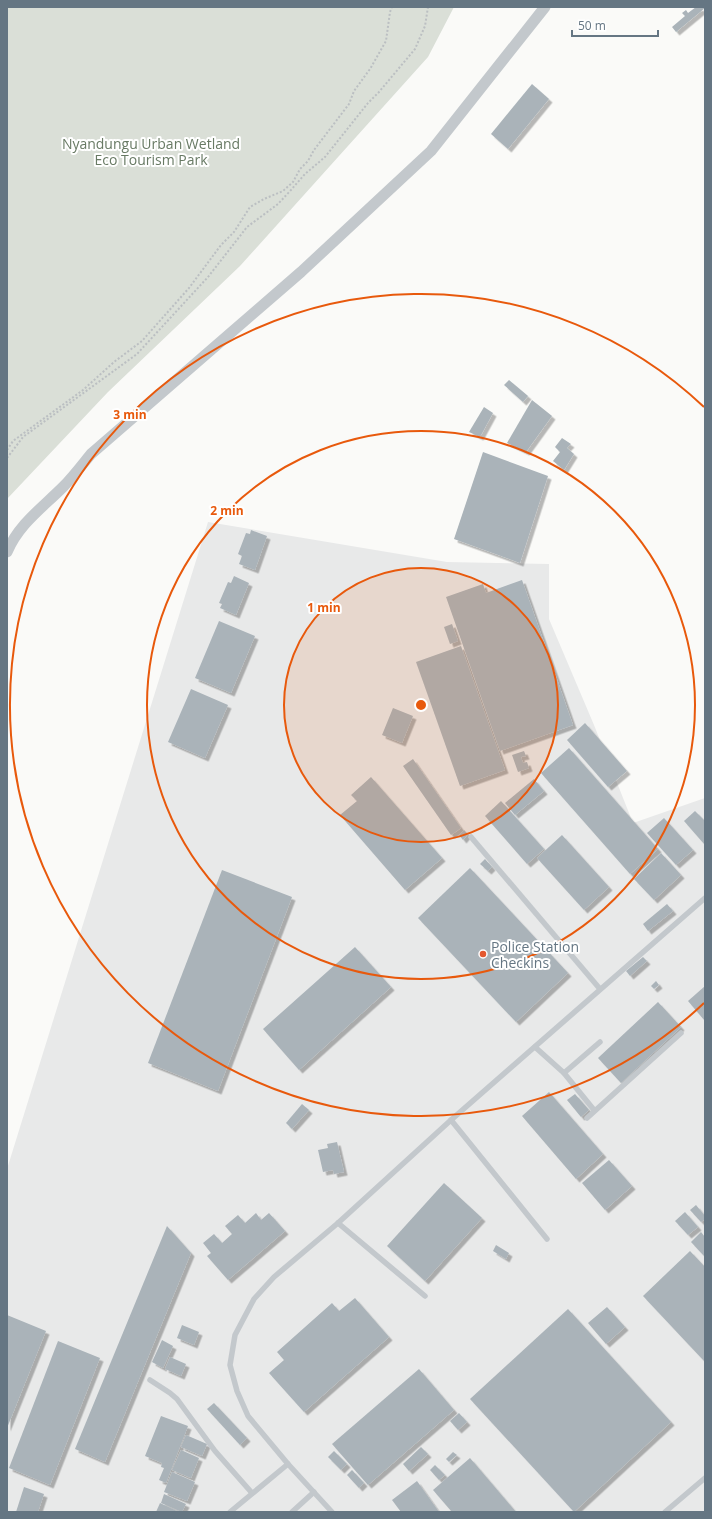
<svg xmlns="http://www.w3.org/2000/svg" width="712" height="1519" font-family="'Open Sans',sans-serif">
<style>
.built{fill:#e8e9e9}
.green{fill:#dadfd7}
.building{fill:#aab3b9;filter:url(#shadow)}
.lines{fill:none;stroke-linecap:round;stroke-linejoin:round}
.path{stroke:#bbbfc2;stroke-width:2;stroke-dasharray:2 2;stroke-linecap:butt}
.lane{stroke:#c3c8cc;stroke-width:5.5}
.street{stroke:#c3c8cc;stroke-width:11}
.ring{fill:none;stroke:#e8590c;stroke-width:2}
.poi-dot{fill:#e4572e;stroke:#fff;stroke-width:1.5}
.labels{text-anchor:middle;dominant-baseline:central;stroke-width:4;stroke-linejoin:round;paint-order:stroke}
.park-label{font-size:14px;fill:#687a64;stroke:#fff}
.poi-label{font-size:14px;fill:#657683;stroke:#fff;text-anchor:start}
.centre{fill:#e8590c;stroke:#fff;stroke-width:2}
.ring-label{font-size:12px;text-anchor:middle;font-weight:bold;fill:#e8590c;stroke:#fff;stroke-width:4;stroke-linejoin:round;paint-order:stroke}
</style>
<defs>
<filter id="shadow"><feDropShadow dx="3.5" dy="3.5" stdDeviation="0" flood-color="#0004"/></filter>
</defs>
<rect width="100%" height="100%" fill="#fafaf8"/>
<!-- built -->
<path class="built" d="M 208,522 L 447,562 L 549,564 L 549,619 L 594,725 L 633,823 L 705,798 L 705,1512 L 7,1512 L 7,1169 Z"/>
<!-- green -->
<path class="green" d="M 7,7 L 454,7 L 428,57 L 240,266 L 108,392 L 7,499 Z"/>
<!-- building -->
<g class="building">
<path d="M 696,7 L 705,8 L 676,32 L 672,27 L 685,16 L 682,13 L 686,10 L 688,13 Z"/>
<path d="M 532,84 L 549,99 L 508,149 L 491,134 Z"/>
<path d="M 509,380 L 528,396 L 523,402 L 504,385 Z"/>
<path d="M 532,400 L 552,416 L 526,452 L 507,443 Z"/>
<path d="M 484,407 L 493,413 L 480,437 L 469,432 Z"/>
<path d="M 562,438 L 571,444 L 567,448 L 574,454 L 564,470 L 553,461 L 560,452 L 555,447 Z"/>
<path d="M 483,452 L 548,476 L 520,563 L 454,539 Z"/>
<path d="M 251,530 L 267,536 L 255,570 L 239,564 L 242,556 L 238,554 L 246,533 L 250,534 Z"/>
<path d="M 234,576 L 249,583 L 236,615 L 220,608 L 222,604 L 219,603 L 228,582 L 231,583 Z"/>
<path d="M 522,580 L 573,725 L 500,751 L 446,597 L 483,584 L 486,593 Z"/>
<path d="M 219,621 L 255,636 L 231,693 L 195,678 Z"/>
<path d="M 452,624 L 458,641 L 450,644 L 444,627 Z"/>
<path d="M 461,646 L 505,770 L 460,786 L 416,662 Z"/>
<path d="M 191,689 L 228,705 L 205,758 L 168,742 Z"/>
<path d="M 393,708 L 413,716 L 402,743 L 382,735 Z"/>
<path d="M 585,723 L 627,771 L 608,787 L 567,740 Z"/>
<path d="M 569,748 L 658,849 L 630,874 L 541,773 Z"/>
<path d="M 524,751 L 526,756 L 521,757 L 523,763 L 527,762 L 529,768 L 518,772 L 512,755 Z"/>
<path d="M 413,759 L 461,828 L 451,835 L 403,766 Z"/>
<path d="M 371,777 L 442,858 L 405,890 L 340,815 L 357,801 L 351,795 Z"/>
<path d="M 534,779 L 544,791 L 515,815 L 505,803 Z"/>
<path d="M 501,801 L 544,849 L 527,864 L 485,816 Z"/>
<path d="M 695,811 L 705,821 L 705,845 L 684,821 Z"/>
<path d="M 664,818 L 693,850 L 676,865 L 647,833 Z"/>
<path d="M 464,830 L 468,834 L 463,840 L 459,835 Z"/>
<path d="M 562,835 L 609,887 L 584,910 L 537,858 Z"/>
<path d="M 661,853 L 681,875 L 654,900 L 634,879 Z"/>
<path d="M 485,859 L 492,867 L 488,871 L 480,864 Z"/>
<path d="M 470,868 L 568,973 L 516,1022 L 418,918 Z"/>
<path d="M 222,870 L 292,897 L 218,1091 L 148,1063 Z"/>
<path d="M 667,904 L 673,911 L 648,931 L 643,924 Z"/>
<path d="M 355,947 L 391,987 L 299,1070 L 263,1029 Z"/>
<path d="M 643,957 L 647,961 L 630,976 L 626,971 Z"/>
<path d="M 656,981 L 659,985 L 654,989 L 651,986 Z"/>
<path d="M 705,986 L 705,1021 L 688,1001 Z"/>
<path d="M 658,1002 L 681,1027 L 621,1083 L 598,1058 Z"/>
<path d="M 549,1092 L 603,1154 L 576,1179 L 522,1116 Z"/>
<path d="M 575,1094 L 589,1110 L 581,1117 L 567,1100 Z"/>
<path d="M 302,1104 L 309,1110 L 292,1129 L 286,1123 Z"/>
<path d="M 337,1142 L 344,1172 L 334,1174 L 333,1170 L 323,1172 L 318,1150 L 328,1148 L 327,1144 Z"/>
<path d="M 609,1160 L 632,1186 L 605,1210 L 582,1183 Z"/>
<path d="M 444,1183 L 482,1218 L 425,1281 L 387,1246 Z"/>
<path d="M 696,1205 L 705,1216 L 705,1219 L 701,1222 L 690,1210 Z"/>
<path d="M 685,1212 L 698,1227 L 688,1235 L 675,1221 Z"/>
<path d="M 256,1213 L 261,1220 L 269,1213 L 285,1231 L 228,1280 L 207,1256 L 211,1253 L 203,1243 L 214,1234 L 222,1243 L 232,1234 L 225,1226 L 238,1215 L 245,1223 Z"/>
<path d="M 167,1226 L 191,1253 L 105,1462 L 75,1449 Z"/>
<path d="M 701,1232 L 705,1237 L 705,1257 L 691,1242 Z"/>
<path d="M 496,1245 L 509,1253 L 506,1259 L 493,1251 Z"/>
<path d="M 690,1251 L 705,1267 L 705,1362 L 643,1296 Z"/>
<path d="M 355,1298 L 389,1337 L 304,1412 L 269,1373 L 284,1360 L 277,1352 L 332,1303 L 339,1311 Z"/>
<path d="M 607,1307 L 625,1327 L 606,1344 L 588,1323 Z"/>
<path d="M 568,1309 L 671,1422 L 574,1512 L 470,1399 Z"/>
<path d="M 7,1315 L 46,1331 L 7,1428 Z"/>
<path d="M 182,1325 L 199,1332 L 194,1345 L 177,1338 Z"/>
<path d="M 162,1340 L 173,1346 L 163,1368 L 152,1362 Z"/>
<path d="M 58,1341 L 100,1358 L 50,1485 L 9,1468 Z"/>
<path d="M 170,1357 L 186,1364 L 181,1376 L 165,1369 Z"/>
<path d="M 419,1369 L 454,1410 L 368,1485 L 332,1444 Z"/>
<path d="M 214,1403 L 247,1438 L 240,1445 L 207,1409 Z"/>
<path d="M 459,1413 L 467,1422 L 458,1430 L 450,1421 Z"/>
<path d="M 161,1416 L 188,1426 L 166,1483 L 159,1480 L 164,1468 L 161,1467 L 162,1463 L 145,1456 Z"/>
<path d="M 186,1435 L 207,1444 L 202,1456 L 181,1447 Z"/>
<path d="M 421,1447 L 428,1454 L 409,1471 L 403,1464 Z"/>
<path d="M 181,1450 L 199,1458 L 191,1478 L 172,1470 Z"/>
<path d="M 334,1451 L 347,1464 L 341,1470 L 328,1457 Z"/>
<path d="M 453,1452 L 457,1455 L 449,1462 L 446,1459 Z"/>
<path d="M 470,1458 L 516,1512 L 452,1512 L 433,1490 Z"/>
<path d="M 435,1465 L 445,1475 L 439,1480 L 430,1470 Z"/>
<path d="M 352,1470 L 364,1483 L 359,1488 L 347,1475 Z"/>
<path d="M 172,1472 L 195,1482 L 187,1501 L 164,1492 Z"/>
<path d="M 417,1481 L 439,1512 L 401,1512 L 392,1500 Z"/>
<path d="M 24,1487 L 44,1494 L 38,1512 L 16,1512 Z"/>
<path d="M 164,1494 L 186,1504 L 182,1512 L 161,1503 Z"/>
<path d="M 160,1503 L 179,1512 L 156,1512 Z"/>
</g>
<g class="lines">
<!-- path -->
<g class="path">
<path d="M 7,450 L 13,441 L 83,390 L 114,362 L 142,341 L 189,288 L 221,245 L 234,232 L 250,207 L 264,199 L 283,191 L 293,182 L 300,169 L 308,161 L 314,150 L 349,104 L 354,91 L 370,69 L 386,41 L 390,12 L 392,7"/>
<path d="M 7,458 L 23,437 L 137,354 L 208,277 L 247,227 L 278,204 L 291,190 L 305,174 L 325,157 L 368,103 L 379,92 L 415,49 L 425,26 L 428,7"/>
</g>
<!-- lane -->
<g class="lane">
<path d="M 471,837 L 600,989"/>
<path d="M 535,1047 L 564,1073 L 594,1110"/>
<path d="M 564,1073 L 600,1042"/>
<path d="M 587,1118 L 681,1033"/>
<path d="M 451,1120 L 547,1239"/>
<path d="M 338,1223 L 425,1296"/>
<path d="M 150,1380 L 170,1393 L 177,1399 L 215,1451 L 252,1493"/>
<path d="M 230,1512 L 288,1464"/>
<path d="M 292,1512 L 314,1492"/>
<path d="M 332,1512 L 288,1464 L 248,1416 L 237,1391 L 230,1365 L 235,1335 L 254,1299 L 274,1277 L 338,1223 L 451,1120 L 705,898"/>
<path d="M 665,1512 L 705,1478"/>
</g>
<!-- street -->
<path class="street" d="M 7,552 C 19,524 42,508 63,487 C 73,477 82,465 91,454 L 301,272 L 431,151 L 545,7"/>
</g>
<!-- distance rings -->
<circle cx="421" cy="705" r="137" fill="#e8590c" fill-opacity=".12"/>
<g class="ring">
<circle cx="421" cy="705" r="137"/>
<circle cx="421" cy="705" r="274"/>
<path d="M704 1003A411 411 0 1 1 704 407"/>
</g>
<!-- markers -->
<circle class="poi-dot" cx="483" cy="954" r="4"/>
<g class="labels">
<!-- park labels -->
<g class="park-label">
<text x="151" y="143">Nyandungu Urban Wetland<tspan x="151" dy="16">Eco Tourism Park</tspan></text>
</g>
<!-- poi labels -->
<g class="poi-label">
<text x="491" y="946">Police Station<tspan x="491" dy="16">Checkins</tspan></text>
</g>
</g>
<circle cx="421" cy="705" r="6" class="centre"/>
<g class="ring-label">
<text x="130" y="419">3 min</text>
<text x="227" y="515">2 min</text>
<text x="324" y="612">1 min</text>
</g>
<!-- border -->
<rect width="712" height="1519" fill="none" stroke="#657683" stroke-width="16"/>
<!-- scale -->
<path d="M572 30v6h86v-6" fill="none" stroke="#657683" stroke-width="2"/>
<text x="578" y="30" font-size="12" fill="#657683" stroke="#ffffff" stroke-width="3" paint-order="stroke">50 m</text>
</svg>
